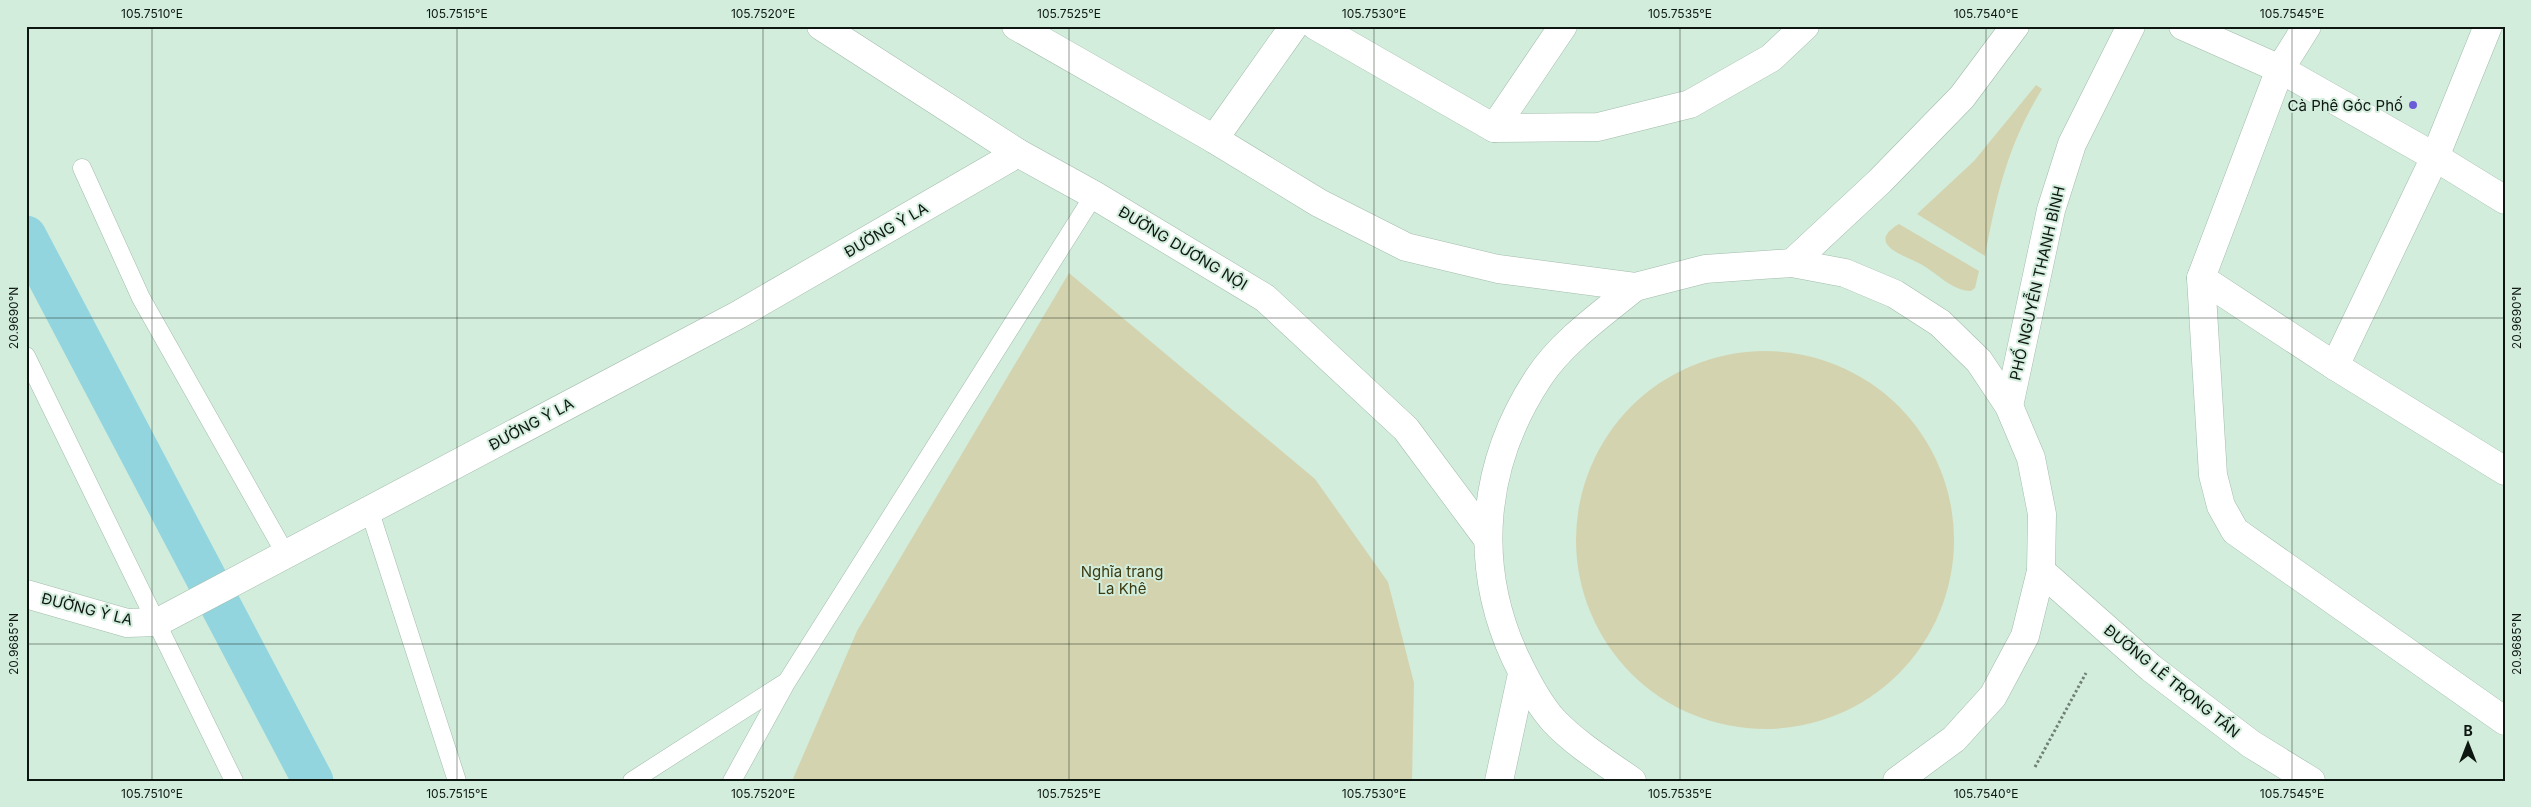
<svg xmlns="http://www.w3.org/2000/svg" width="2531" height="807" font-family="Inter,sans-serif">
<style>
.green{fill:#d4d3af}
.lines{fill:none;stroke-linecap:round;stroke-linejoin:round}
.canal{stroke:#92d5df;stroke-width:41}
.lane-casing{stroke:#a3bcac;stroke-width:19}
.street-casing{stroke:#a3bcac;stroke-width:29}
.secondary-casing{stroke:#a3bcac;stroke-width:29}
.primary-casing{stroke:#a3bcac;stroke-width:29}
.path{stroke:#6f8176;stroke-width:3;stroke-dasharray:2.5 2.5;stroke-linecap:butt}
.lane{stroke:#fff;stroke-width:18}
.street{stroke:#fff;stroke-width:28}
.secondary{stroke:#fff;stroke-width:28}
.primary{stroke:#fff;stroke-width:28}
.ticks{fill:none;stroke:#0d1610;stroke-width:1;stroke-opacity:0.45}
.poi-dot{fill:#6a5dd7;stroke:#d2eddc;stroke-width:2}
.labels{text-anchor:middle;dominant-baseline:central;stroke-width:4;stroke-linejoin:round;paint-order:stroke}
.poi-label{font-size:15px;fill:#0d1610;stroke:#d2eddc;text-anchor:end}
.street-label{font-size:15px;fill:#0d1610;stroke:#d2eddc}
.park-label{font-size:15px;fill:#3d3b12;stroke:#d2eddc}
.neatline{fill:none;stroke:#0d1610;stroke-width:2}
.ticks-label{font-size:12px;text-anchor:middle;fill:#0d1610}
</style>
<rect width="100%" height="100%" fill="#d2eddc"/>
<!-- green -->
<g class="green">
<path d="M 2036,85 L 2042,89 C 2008,145 1997,192 1985,256 L 1917,214 L 1974,161 Z"/>
<path d="M 1899,224 L 1979,271 L 1975,288 L 1971,291 C 1953,291 1939,275 1924,266 C 1908,256 1863,245 1899,224 Z"/>
<path d="M 1069,273 L 1315,479 L 1388,582 L 1414,683 L 1412,781 L 792,781 L 857,631 Z"/>
<circle cx="1765" cy="540" r="189"/>
</g>
<g class="lines">
<!-- canal -->
<path class="canal" d="M 26,236 L 313,781"/>
<defs>
<g id="lane">
<path d="M 82,168 L 141,298 L 285,553"/>
<path d="M 26,356 L 234,781"/>
<path d="M 369,509 L 457,781"/>
<path d="M 632,781 L 783,684"/>
<path d="M 732,781 L 786,683 L 1094,195"/>
</g>
<g id="street">
<path d="M 1316,26 L 1494,128 L 1598,127 L 1690,104 L 1771,58 L 1805,26"/>
<path d="M 2183,26 L 2280,69 L 2435,157 L 2505,200"/>
<path d="M 2307,26 L 2280,69 L 2201,278 L 2213,475 L 2221,506 L 2235,531 L 2505,721"/>
<path d="M 1494,128 L 1563,26"/>
<path d="M 1214,139 L 1294,26"/>
<path d="M 2201,278 L 2335,366 L 2505,471"/>
<path d="M 2335,366 L 2435,157 L 2488,26"/>
<path d="M 26,594 L 127,623 L 158,622 L 738,315 L 1018,153"/>
</g>
<path id="secondary" d="M 1499,781 L 1522,674"/>
<g id="primary">
<path d="M 821,26 L 1018,153 L 1094,195 L 1265,298 L 1406,429 L 1487,538"/>
<path d="M 1016,26 L 1214,139 L 1319,203 L 1406,247 L 1498,269 L 1635,287 L 1705,269 L 1792,263 L 1845,273 L 1895,294 L 1940,323 L 1979,361 L 2009,406 L 2031,458 L 2042,514 L 2041,571 L 2025,636 L 1993,696 L 1954,739 L 1897,781"/>
<path d="M 1792,263 L 1880,181 L 1962,97 L 2015,26"/>
<path d="M 2009,406 L 2051,210 L 2072,144 L 2131,26"/>
<path d="M 2041,571 L 2151,668 L 2251,744 L 2311,781"/>
<path d="M 1632,781 C 1605,762 1577,745 1554,721 C 1538,704 1525,678 1515,657 C 1472,563 1482,463 1539,377 C 1562,342 1602,314 1635,287"/>
</g>
</defs>
<!-- lane casing -->
<use href="#lane" class="lane-casing"/>
<!-- street casing -->
<use href="#street" class="street-casing"/>
<!-- secondary casing -->
<use href="#secondary" class="secondary-casing"/>
<!-- primary casing -->
<use href="#primary" class="primary-casing"/>
<!-- path -->
<path class="path" d="M 2035,767 L 2086,673"/>
<!-- lane -->
<use href="#lane" class="lane"/>
<!-- street -->
<use href="#street" class="street"/>
<!-- secondary -->
<use href="#secondary" class="secondary"/>
<!-- primary -->
<use href="#primary" class="primary"/>
</g>
<!-- ticks -->
<path class="ticks" d="M 152,26 L 152,781M 457,26 L 457,781M 763,26 L 763,781M 1069,26 L 1069,781M 1374,26 L 1374,781M 1680,26 L 1680,781M 1986,26 L 1986,781M 2292,26 L 2292,781M 26,318 L 2505,318M 26,644 L 2505,644"/>
<!-- markers -->
<circle class="poi-dot" cx="2413" cy="105" r="5"/>
<g class="labels">
<!-- poi labels -->
<g class="poi-label">
<text x="2403" y="105">Cà Phê Góc Phố</text>
</g>
<!-- street labels -->
<g class="street-label">
<text transform="translate(886 230) rotate(-30)">ĐƯỜNG Ỷ LA</text>
<text transform="translate(1183 248) rotate(31)">ĐƯỜNG DƯƠNG NỘI</text>
<text transform="translate(2037 283) rotate(-77)">PHỐ NGUYỄN THANH BÌNH</text>
<text transform="translate(531 424) rotate(-28)">ĐƯỜNG Ỷ LA</text>
<text transform="translate(87 609) rotate(14)">ĐƯỜNG Ỷ LA</text>
<text transform="translate(2172 681) rotate(39)">ĐƯỜNG LÊ TRỌNG TẤN</text>
</g>
<!-- park labels -->
<g class="park-label">
<text x="1122" y="571">Nghĩa trang<tspan x="1122" dy="17">La Khê</tspan></text>
</g>
</g>
<!-- border -->
<rect width="2531" height="807" fill="none" stroke="#d2eddc" stroke-width="55"/>
<!-- north arrow -->
<g transform="translate(2468 744)" stroke="#d2eddc" stroke-width="4" paint-order="stroke">
<path d="M0-4L9 19L0 12L-9 19Z" fill="#0d1610"/>
<text y="-8" font-size="14" font-weight="bold" text-anchor="middle" fill="#0d1610">B</text>
</g>
<rect x="28" y="28" width="2476" height="752" class="neatline"/>
<g class="ticks-label">
<text x="152" y="18">105.7510°E</text>
<text x="457" y="18">105.7515°E</text>
<text x="763" y="18">105.7520°E</text>
<text x="1069" y="18">105.7525°E</text>
<text x="1374" y="18">105.7530°E</text>
<text x="1680" y="18">105.7535°E</text>
<text x="1986" y="18">105.7540°E</text>
<text x="2292" y="18">105.7545°E</text>
<text transform="translate(14 318) rotate(-90)" y="4">20.9690°N</text>
<text transform="translate(2517 318) rotate(-90)" y="4">20.9690°N</text>
<text transform="translate(14 644) rotate(-90)" y="4">20.9685°N</text>
<text transform="translate(2517 644) rotate(-90)" y="4">20.9685°N</text>
<text x="152" y="798">105.7510°E</text>
<text x="457" y="798">105.7515°E</text>
<text x="763" y="798">105.7520°E</text>
<text x="1069" y="798">105.7525°E</text>
<text x="1374" y="798">105.7530°E</text>
<text x="1680" y="798">105.7535°E</text>
<text x="1986" y="798">105.7540°E</text>
<text x="2292" y="798">105.7545°E</text>
</g>
</svg>
